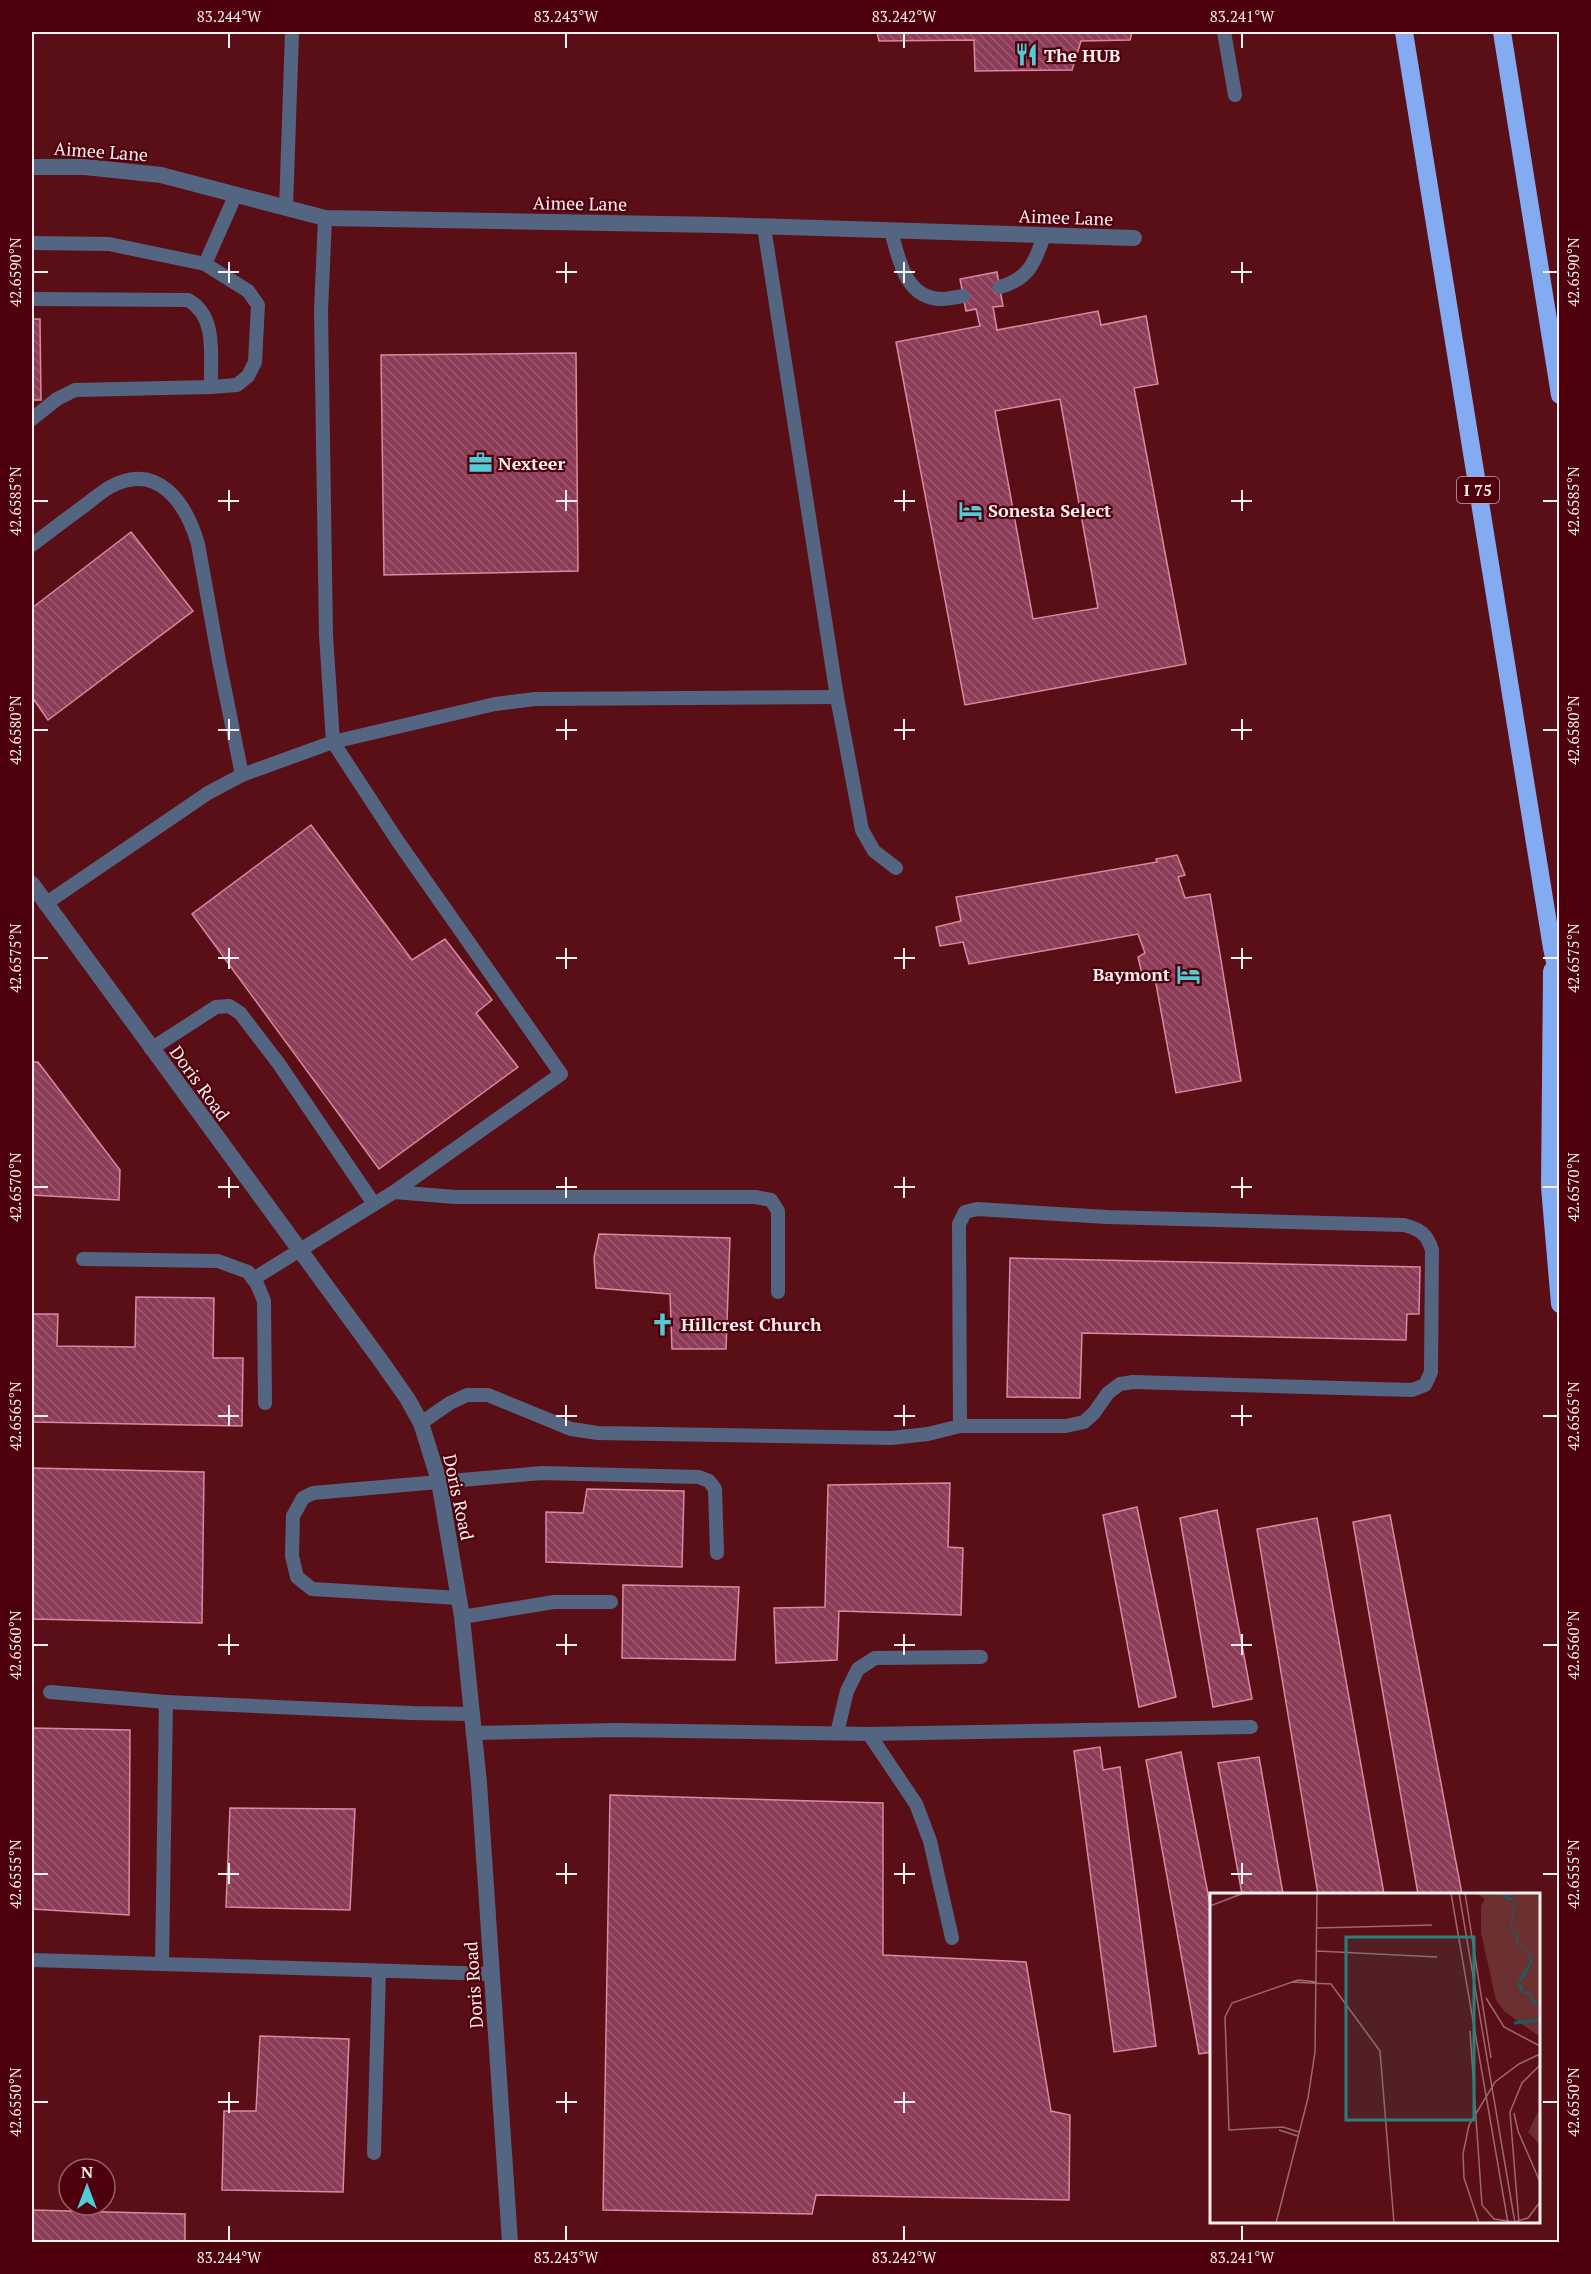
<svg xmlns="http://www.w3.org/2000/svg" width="1591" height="2274" font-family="'PT Serif',serif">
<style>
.building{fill:url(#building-back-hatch);stroke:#dc88a1;stroke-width:1.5;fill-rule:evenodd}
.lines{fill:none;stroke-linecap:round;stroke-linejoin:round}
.service{stroke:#546582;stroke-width:14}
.minor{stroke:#546582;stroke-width:16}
.motorway{stroke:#82abf2;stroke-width:18}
.ticks{fill:none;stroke:#faf0ef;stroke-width:2}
.labels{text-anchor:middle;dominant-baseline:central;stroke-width:4.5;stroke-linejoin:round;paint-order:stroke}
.shield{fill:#4e010d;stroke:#c6a8ab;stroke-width:1.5}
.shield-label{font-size:16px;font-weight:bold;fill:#faf0ef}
.poi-label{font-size:18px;font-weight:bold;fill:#faf0ef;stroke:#4e010d;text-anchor:start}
.street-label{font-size:18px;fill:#faf0ef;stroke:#4e010d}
.inset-river{fill:none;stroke:#175f64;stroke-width:3}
.inset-road{fill:none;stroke:#9a696d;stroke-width:1.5}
.view{fill:#26827b;fill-opacity:0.15;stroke:#26827b;stroke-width:3}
.inset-edge{fill:none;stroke:#faf0ef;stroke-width:3}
.neatline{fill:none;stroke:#faf0ef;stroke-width:2}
.ticks-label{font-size:15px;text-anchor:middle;fill:#faf0ef}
</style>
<defs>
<pattern id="building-back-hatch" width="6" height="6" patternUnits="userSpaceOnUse" patternTransform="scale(1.5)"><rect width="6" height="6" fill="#8d3c58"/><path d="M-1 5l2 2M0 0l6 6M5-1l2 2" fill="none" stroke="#9e5870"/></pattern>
</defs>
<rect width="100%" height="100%" fill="#5a0f17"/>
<!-- building -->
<g class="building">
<path d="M 877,32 L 1132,32 L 1130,40 L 1081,41 L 1072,70 L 975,71 L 974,40 L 879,41 Z"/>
<path d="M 997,272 L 1003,306 L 993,307 L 997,330 L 1098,311 L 1101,325 L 1146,316 L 1158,384 L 1134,388 L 1186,664 L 965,705 L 896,342 L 980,326 L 976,309 L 966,311 L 960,279 ZM 1060,399 L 1098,608 L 1033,619 L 995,411 Z"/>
<path d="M 32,319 L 40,319 L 41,400 L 32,400 Z"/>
<path d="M 576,353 L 578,571 L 384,575 L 381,355 Z"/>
<path d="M 131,532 L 193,611 L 48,720 L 32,697 L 32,608 Z"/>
<path d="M 311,825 L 412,960 L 445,939 L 492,1000 L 476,1013 L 518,1067 L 379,1169 L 192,914 Z"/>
<path d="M 1177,855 L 1185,875 L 1178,877 L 1185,898 L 1210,894 L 1241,1081 L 1176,1093 L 1154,973 L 1142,974 L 1138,957 L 1145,953 L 1138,934 L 969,964 L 963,942 L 940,946 L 936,927 L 961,921 L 956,897 L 1157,862 L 1156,859 Z"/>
<path d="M 32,1062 L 38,1062 L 120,1170 L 119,1200 L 32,1195 Z"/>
<path d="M 599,1234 L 730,1238 L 726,1349 L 672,1349 L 670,1294 L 596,1288 L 594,1258 Z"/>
<path d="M 1010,1258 L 1420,1267 L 1419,1314 L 1407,1314 L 1406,1340 L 1082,1333 L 1080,1398 L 1007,1397 Z"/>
<path d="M 136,1297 L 214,1298 L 213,1358 L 243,1358 L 242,1426 L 32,1422 L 32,1314 L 58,1314 L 57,1346 L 135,1347 Z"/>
<path d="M 32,1468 L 204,1472 L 202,1623 L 32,1619 Z"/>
<path d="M 950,1483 L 948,1547 L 963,1548 L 961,1615 L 839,1611 L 837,1660 L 776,1663 L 774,1608 L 825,1607 L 828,1485 Z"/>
<path d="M 587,1489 L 684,1491 L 682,1567 L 546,1562 L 546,1512 L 583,1513 Z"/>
<path d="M 1137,1507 L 1176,1697 L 1139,1707 L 1103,1515 Z"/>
<path d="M 1217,1510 L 1252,1699 L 1213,1707 L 1180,1518 Z"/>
<path d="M 1390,1515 L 1462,1894 L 1418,1894 L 1353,1522 Z"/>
<path d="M 1317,1518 L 1384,1894 L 1318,1894 L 1257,1529 Z"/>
<path d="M 623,1585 L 739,1587 L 735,1660 L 622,1658 Z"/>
<path d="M 32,1728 L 130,1730 L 129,1915 L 32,1909 Z"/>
<path d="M 1100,1747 L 1103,1770 L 1120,1767 L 1156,2046 L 1114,2052 L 1074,1751 Z"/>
<path d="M 1181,1752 L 1212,1915 L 1212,2052 L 1199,2054 L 1146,1760 Z"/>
<path d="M 1259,1757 L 1283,1894 L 1242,1894 L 1218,1763 Z"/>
<path d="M 610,1795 L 883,1803 L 883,1955 L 1026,1962 L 1051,2111 L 1070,2115 L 1069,2200 L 816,2195 L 812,2214 L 603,2210 Z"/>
<path d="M 230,1808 L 355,1809 L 350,1910 L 226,1907 Z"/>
<path d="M 260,2036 L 349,2039 L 343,2192 L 222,2190 L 224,2111 L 256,2111 Z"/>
<path d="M 32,2210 L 185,2214 L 185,2242 L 32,2242 Z"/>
</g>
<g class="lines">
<!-- service -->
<g class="service">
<path d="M 1224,32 L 1235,95"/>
<path d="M 286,208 L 292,32"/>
<path d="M 764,227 L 837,697 L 862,830 L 874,851 L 896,868"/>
<path d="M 891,231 C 899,258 904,297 940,299 C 947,299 956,297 963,296"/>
<path d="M 32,243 L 109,244 L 205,264 L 248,291 L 258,305 L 255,362 L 248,376 L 237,385 L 211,387 L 75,390 L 57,399 L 32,419"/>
<path d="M 205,264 L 236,194"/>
<path d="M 1000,287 C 1029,279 1035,262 1044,236"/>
<path d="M 32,299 L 188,300 C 218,316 210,358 211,387"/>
<path d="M 32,545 C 49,532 66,519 84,506 C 92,500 101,492 110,487 C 158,461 186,503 198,544 L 219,661 L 242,775"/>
<path d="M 45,904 L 208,793 L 242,775 L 333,742 L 326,635 L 321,311 L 325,218"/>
<path d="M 151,1049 L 216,1007 L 229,1006 L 240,1013 L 279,1064 L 374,1204"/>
<path d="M 394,1192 L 455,1197 L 755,1197 L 771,1200 L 778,1211 L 778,1292"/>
<path d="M 83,1259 L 218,1261 L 248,1272 L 257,1284 L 264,1301 L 265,1403"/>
<path d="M 253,1279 L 394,1192 L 561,1074 L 397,840 L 333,742 L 495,704 L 535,699 L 837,697"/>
<path d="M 421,1423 L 450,1403 L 467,1395 L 488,1395 L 571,1429 L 598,1433 L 891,1438 L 928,1434 L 960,1426 L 1066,1426 L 1084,1422 L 1094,1413 L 1108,1393 L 1120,1384 L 1133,1382 L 1412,1390 L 1425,1385 L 1431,1372 L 1432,1250 C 1427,1234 1420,1229 1404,1225 L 1107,1217 L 977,1209 L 965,1212 L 959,1224 L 960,1426"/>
<path d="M 459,1598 L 312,1589 L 297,1577 L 292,1556 L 293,1516 L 303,1498 L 313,1493 L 542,1473 L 699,1477 L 709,1481 L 715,1489 L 717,1553"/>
<path d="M 462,1617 L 554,1602 L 611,1602"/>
<path d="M 50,1692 L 166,1702"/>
<path d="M 471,1714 L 412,1713 L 166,1702 L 162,1964 L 492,1974"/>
<path d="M 473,1733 L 615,1730 L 869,1734 L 1251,1727"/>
<path d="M 837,1733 L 847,1691 L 858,1669 L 875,1658 L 981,1657"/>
<path d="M 869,1734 L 916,1804 L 930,1841 L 952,1938"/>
<path d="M 33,1960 L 162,1964"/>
<path d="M 374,2153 L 379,1971"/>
</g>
<!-- minor -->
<g class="minor">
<path d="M 32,167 L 85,167 L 161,175 L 325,218 L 720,225 L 1134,238"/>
<path d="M 32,884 L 381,1361 L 407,1398 L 421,1423 L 439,1481 L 462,1617 L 479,1783 L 510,2242"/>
</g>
<!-- motorway -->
<g class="motorway">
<path d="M 1404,32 L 1552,948 L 1560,984"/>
<path d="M 1502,32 L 1560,395"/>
<path d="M 1552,971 L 1550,1187 L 1560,1304"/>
</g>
</g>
<!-- ticks -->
<path class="ticks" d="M 229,33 L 229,48M 566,33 L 566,48M 904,33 L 904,48M 1242,33 L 1242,48M 229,262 L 229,283M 566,262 L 566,283M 904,262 L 904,283M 1242,262 L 1242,283M 33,272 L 48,272M 218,272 L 239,272M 556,272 L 577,272M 894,272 L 915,272M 1231,272 L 1252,272M 1543,272 L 1558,272M 229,490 L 229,511M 566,490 L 566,511M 904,490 L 904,511M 1242,490 L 1242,511M 33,501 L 48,501M 218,501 L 239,501M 556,501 L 577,501M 894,501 L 915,501M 1231,501 L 1252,501M 1543,501 L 1558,501M 229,719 L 229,740M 566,719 L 566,740M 904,719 L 904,740M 1242,719 L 1242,740M 33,730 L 48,730M 218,730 L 239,730M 556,730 L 577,730M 894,730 L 915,730M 1231,730 L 1252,730M 1543,730 L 1558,730M 229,948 L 229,969M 566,948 L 566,969M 904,948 L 904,969M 1242,948 L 1242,969M 33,958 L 48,958M 218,958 L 239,958M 556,958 L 577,958M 894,958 L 915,958M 1231,958 L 1252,958M 1543,958 L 1558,958M 229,1177 L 229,1198M 566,1177 L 566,1198M 904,1177 L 904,1198M 1242,1177 L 1242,1198M 33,1187 L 48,1187M 218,1187 L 239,1187M 556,1187 L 577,1187M 894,1187 L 915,1187M 1231,1187 L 1252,1187M 1543,1187 L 1558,1187M 229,1405 L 229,1426M 566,1405 L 566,1426M 904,1405 L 904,1426M 1242,1405 L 1242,1426M 33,1416 L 48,1416M 218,1416 L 239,1416M 556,1416 L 577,1416M 894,1416 L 915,1416M 1231,1416 L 1252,1416M 1543,1416 L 1558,1416M 229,1634 L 229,1655M 566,1634 L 566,1655M 904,1634 L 904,1655M 1242,1634 L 1242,1655M 33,1645 L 48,1645M 218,1645 L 239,1645M 556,1645 L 577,1645M 894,1645 L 915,1645M 1231,1645 L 1252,1645M 1543,1645 L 1558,1645M 229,1863 L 229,1884M 566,1863 L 566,1884M 904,1863 L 904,1884M 1242,1863 L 1242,1884M 33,1874 L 48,1874M 218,1874 L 239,1874M 556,1874 L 577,1874M 894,1874 L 915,1874M 1231,1874 L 1252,1874M 1543,1874 L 1558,1874M 229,2092 L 229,2113M 566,2092 L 566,2113M 904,2092 L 904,2113M 33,2102 L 48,2102M 218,2102 L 239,2102M 556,2102 L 577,2102M 894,2102 L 915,2102M 1543,2102 L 1558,2102M 229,2226 L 229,2241M 566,2226 L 566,2241M 904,2226 L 904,2241M 1242,2226 L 1242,2241"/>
<!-- icons -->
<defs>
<symbol id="restaurant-bare" viewBox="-9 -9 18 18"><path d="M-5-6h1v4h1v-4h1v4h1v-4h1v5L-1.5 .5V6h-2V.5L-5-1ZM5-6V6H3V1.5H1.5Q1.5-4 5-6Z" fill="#51ccd4" stroke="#4e010d" stroke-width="2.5" paint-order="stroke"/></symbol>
<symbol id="office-bare" viewBox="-9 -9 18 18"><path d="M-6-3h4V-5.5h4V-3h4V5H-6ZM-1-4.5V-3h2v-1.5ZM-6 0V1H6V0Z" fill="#51ccd4" stroke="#4e010d" stroke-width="2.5" paint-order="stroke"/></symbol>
<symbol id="hotel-bare" viewBox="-9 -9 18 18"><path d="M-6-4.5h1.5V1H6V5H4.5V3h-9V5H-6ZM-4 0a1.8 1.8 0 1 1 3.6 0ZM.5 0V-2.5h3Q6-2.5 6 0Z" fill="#51ccd4" stroke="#4e010d" stroke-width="2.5" paint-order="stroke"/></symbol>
<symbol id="church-bare" viewBox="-9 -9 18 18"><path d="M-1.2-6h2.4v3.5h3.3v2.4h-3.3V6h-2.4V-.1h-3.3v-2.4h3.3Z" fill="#51ccd4" stroke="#4e010d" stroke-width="2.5" paint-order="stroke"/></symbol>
</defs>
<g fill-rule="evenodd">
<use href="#restaurant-bare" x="1010" y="38" width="33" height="33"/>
<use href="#office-bare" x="464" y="446" width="33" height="33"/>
<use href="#hotel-bare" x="954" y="494" width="33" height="33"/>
<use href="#hotel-bare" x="1172" y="958" width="33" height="33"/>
<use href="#church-bare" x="646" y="1308" width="33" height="33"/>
</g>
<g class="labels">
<!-- shield labels -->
<rect class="shield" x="1457" y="477" width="42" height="26" rx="4.5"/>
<g class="shield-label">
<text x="1478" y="490">I 75</text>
</g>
<!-- poi labels -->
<g class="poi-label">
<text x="1044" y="55">The HUB</text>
<text x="498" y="463">Nexteer</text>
<text x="988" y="510">Sonesta Select</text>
<text x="1170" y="974" text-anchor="end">Baymont</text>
<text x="681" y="1324">Hillcrest Church</text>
</g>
<!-- street labels -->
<g class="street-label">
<text transform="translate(101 151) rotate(4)">Aimee Lane</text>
<text transform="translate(580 203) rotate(1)">Aimee Lane</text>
<text transform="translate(1066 217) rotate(2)">Aimee Lane</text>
<text transform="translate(200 1083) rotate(54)">Doris Road</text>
<text transform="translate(459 1497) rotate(78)">Doris Road</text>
<text transform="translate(473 1985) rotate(-94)">Doris Road</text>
</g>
</g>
<!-- overview -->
<g transform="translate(1210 1893)">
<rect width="330" height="330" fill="#5a0f17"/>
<path d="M 266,0 L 330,0 L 330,144 L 295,119 L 286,107 L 271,40 L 271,13 L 275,6 ZM 330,215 L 330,252 L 318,239 Z" fill="#6c3030"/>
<path d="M 290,0 L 306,7 L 301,36 L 308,40 L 308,49 L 320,61 L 322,69 L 315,84 L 308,90 L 313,94 L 312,98 L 321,100 L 323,108 L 330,108 L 330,110 L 322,110 L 320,102 L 311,99 L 307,90 L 320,69 L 318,60 L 306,49 L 307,41 L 300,37 L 305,7 L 297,7 Z" fill="#175f64"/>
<path class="inset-river" d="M 304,130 L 330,127"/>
<path class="inset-road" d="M 241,0 L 298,330M 249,0 L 305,330M 255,0 L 281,165M 0,13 L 34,0M 107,35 L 222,32M 107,58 L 227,64M 82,89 L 121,91 L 170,158 L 184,330M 276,105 L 294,134 L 330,153M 260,138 L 272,312 L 284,326 L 304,329 L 318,325 L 330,309M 304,220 L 308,238 L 330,289M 69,237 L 88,243M 89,239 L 73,234 L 19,237 L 15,124 L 22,110 L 88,87 L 107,89M 66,330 L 98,205 L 105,159 L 107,0M 269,330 L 254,285 L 253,261 L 259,232 L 285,189 L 309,171 L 330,161M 309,330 L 300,219 L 312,190 L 330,172"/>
<path class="view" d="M 136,44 L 264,44 L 264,227 L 136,227 Z"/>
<rect width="330" height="330" class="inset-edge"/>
</g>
<!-- border -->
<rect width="1591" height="2274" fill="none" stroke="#4e010d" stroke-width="66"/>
<!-- north arrow -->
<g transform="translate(87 2187)"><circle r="28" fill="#4e010d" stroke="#936167" stroke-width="1.5"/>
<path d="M0-4.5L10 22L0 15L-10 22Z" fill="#51ccd4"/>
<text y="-9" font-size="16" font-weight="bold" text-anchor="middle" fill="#faf0ef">N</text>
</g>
<rect x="33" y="33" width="1525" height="2208" class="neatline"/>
<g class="ticks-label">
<text x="229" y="22">83.244°W</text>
<text x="566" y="22">83.243°W</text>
<text x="904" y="22">83.242°W</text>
<text x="1242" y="22">83.241°W</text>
<text transform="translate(16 272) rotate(-90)" y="5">42.6590°N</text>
<text transform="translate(1574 272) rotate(-90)" y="5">42.6590°N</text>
<text transform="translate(16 501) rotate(-90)" y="5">42.6585°N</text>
<text transform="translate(1574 501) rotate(-90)" y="5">42.6585°N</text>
<text transform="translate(16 730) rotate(-90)" y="5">42.6580°N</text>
<text transform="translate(1574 730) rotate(-90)" y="5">42.6580°N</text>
<text transform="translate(16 958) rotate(-90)" y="5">42.6575°N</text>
<text transform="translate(1574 958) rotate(-90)" y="5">42.6575°N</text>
<text transform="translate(16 1187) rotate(-90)" y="5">42.6570°N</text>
<text transform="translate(1574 1187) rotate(-90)" y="5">42.6570°N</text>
<text transform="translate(16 1416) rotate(-90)" y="5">42.6565°N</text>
<text transform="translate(1574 1416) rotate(-90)" y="5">42.6565°N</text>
<text transform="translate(16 1645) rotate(-90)" y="5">42.6560°N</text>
<text transform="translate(1574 1645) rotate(-90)" y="5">42.6560°N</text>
<text transform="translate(16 1874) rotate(-90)" y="5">42.6555°N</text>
<text transform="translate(1574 1874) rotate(-90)" y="5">42.6555°N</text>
<text transform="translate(16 2102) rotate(-90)" y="5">42.6550°N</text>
<text transform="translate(1574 2102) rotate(-90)" y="5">42.6550°N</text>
<text x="229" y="2263">83.244°W</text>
<text x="566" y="2263">83.243°W</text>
<text x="904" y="2263">83.242°W</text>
<text x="1242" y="2263">83.241°W</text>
</g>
</svg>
